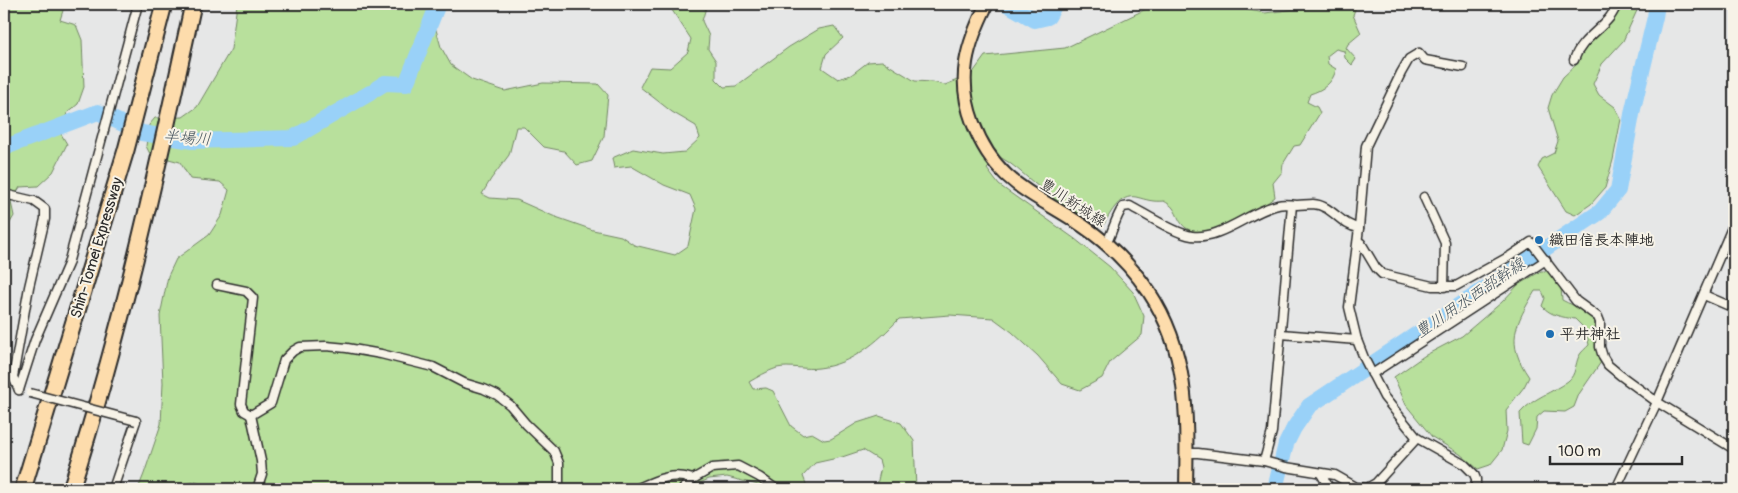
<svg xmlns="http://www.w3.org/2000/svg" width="1738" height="493" font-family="Pangolin,'Klee One',sans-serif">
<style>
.green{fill:#b8e09c;stroke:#728664}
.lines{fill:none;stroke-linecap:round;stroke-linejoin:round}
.river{stroke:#99d1f8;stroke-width:16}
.minor-casing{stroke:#2b2b2b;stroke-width:11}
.primary-casing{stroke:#2b2b2b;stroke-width:16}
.motorway-casing{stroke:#2b2b2b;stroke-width:19}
.minor{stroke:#f7f3e8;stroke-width:8}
.primary{stroke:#fddcac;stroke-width:12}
.motorway{stroke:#fddcac;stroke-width:15}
.minor-bridge-casing{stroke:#2b2b2b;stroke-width:11;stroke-linecap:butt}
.minor-bridge{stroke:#f7f3e8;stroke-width:8}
.poi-dot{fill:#1f6fb2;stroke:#f7f3e8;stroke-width:2}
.labels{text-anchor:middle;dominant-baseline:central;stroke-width:4;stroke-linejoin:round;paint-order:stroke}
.street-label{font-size:15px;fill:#2b2b2b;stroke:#f7f3e8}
.poi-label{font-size:15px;font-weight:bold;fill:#2b2b2b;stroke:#f7f3e8;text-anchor:start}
.water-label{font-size:16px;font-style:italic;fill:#46545e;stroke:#f7f3e8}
</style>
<rect width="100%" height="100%" fill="#e6e7e7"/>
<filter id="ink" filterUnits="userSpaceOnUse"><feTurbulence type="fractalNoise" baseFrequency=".02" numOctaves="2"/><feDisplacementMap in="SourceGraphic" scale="10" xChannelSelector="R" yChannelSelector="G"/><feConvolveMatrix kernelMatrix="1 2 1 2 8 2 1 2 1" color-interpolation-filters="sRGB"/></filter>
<g filter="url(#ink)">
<!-- green -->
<g class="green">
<path d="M 4,4 L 65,4 L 60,20 L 76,25 L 82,40 L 84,87 L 78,104 L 67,113 L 61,134 L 67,144 L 53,172 L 38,186 L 20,187 L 11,202 L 14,216 L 4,233 Z"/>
<path d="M 237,4 L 432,4 L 430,9 L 441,47 L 451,65 L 472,80 L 505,91 L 543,83 L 598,84 L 608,95 L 604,136 L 592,161 L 577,165 L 564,151 L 544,147 L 524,127 L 516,127 L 509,155 L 491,179 L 482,194 L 490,198 L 517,200 L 553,216 L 593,230 L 621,236 L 634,245 L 675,255 L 688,246 L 696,209 L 690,195 L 664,185 L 631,166 L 614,168 L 612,158 L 633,149 L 663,154 L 685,152 L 700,138 L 696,126 L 672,112 L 640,87 L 650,67 L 670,68 L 688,52 L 691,39 L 668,4 L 707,4 L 702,21 L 709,36 L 708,49 L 716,61 L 716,79 L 724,87 L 736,86 L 789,47 L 819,29 L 834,26 L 843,38 L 826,54 L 822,68 L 838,79 L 851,75 L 868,62 L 882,61 L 915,81 L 932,82 L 945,85 L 972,74 L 985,56 L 1065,48 L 1144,10 L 1167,4 L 1216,4 L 1265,13 L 1296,9 L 1314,4 L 1357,4 L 1353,15 L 1361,33 L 1348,44 L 1346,48 L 1356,59 L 1352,65 L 1345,58 L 1344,51 L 1336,49 L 1327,56 L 1328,64 L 1336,69 C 1333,83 1323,90 1310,94 L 1307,102 L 1317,107 L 1320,113 L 1300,145 L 1294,146 L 1283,164 L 1282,172 L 1273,183 L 1275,197 C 1267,204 1258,208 1249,213 C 1233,222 1204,240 1186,228 C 1179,223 1178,215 1173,208 C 1171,205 1167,203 1164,201 C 1152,202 1148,200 1136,197 C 1120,194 1111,212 1104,224 C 1079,217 1054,200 1034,183 C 1023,174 1013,164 1000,157 L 987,169 L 999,185 L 1075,239 L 1110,267 L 1133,292 L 1144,316 L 1142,335 L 1110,362 L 1102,378 L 1080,390 L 1062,384 L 1038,356 L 1012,332 L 993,318 L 950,315 L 899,319 C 877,342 852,364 819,368 C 805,370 790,365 777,368 C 767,371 758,377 749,382 L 753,389 L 766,388 L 773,391 L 791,426 L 803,435 L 812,433 L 824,440 L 831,439 L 857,423 L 879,416 L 901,423 L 914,441 L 916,489 L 876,489 L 881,467 L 879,460 L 863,450 L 842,457 L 815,463 L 803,476 L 808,489 L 770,489 L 766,487 L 727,477 L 709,479 L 686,489 L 216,489 L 195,482 L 173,486 L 170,489 L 138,489 L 144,474 L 161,424 L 163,383 L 160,316 L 168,276 L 176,259 L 209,235 L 222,215 L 229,190 L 220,182 L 190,179 L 180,162 L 150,154 L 146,146 L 149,125 L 155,118 L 183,117 L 197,107 L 231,49 Z"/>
<path d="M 1624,4 L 1640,4 L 1623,41 L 1602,64 L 1593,84 L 1599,95 L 1615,107 L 1621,119 L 1613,160 L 1605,188 L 1591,204 L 1575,215 L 1566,211 L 1538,167 L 1542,159 L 1554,153 L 1558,141 L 1548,108 L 1552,95 L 1563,77 L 1578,63 L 1580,52 L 1613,18 Z"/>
<path d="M 1541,271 L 1548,271 L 1561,288 L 1562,300 C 1569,304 1577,306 1584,310 C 1602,321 1595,345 1601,362 L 1579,394 L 1574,407 L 1565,412 L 1544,411 L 1537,417 L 1536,429 L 1528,445 L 1522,443 L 1520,413 C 1534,397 1552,393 1568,381 C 1576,375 1575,364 1579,356 C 1581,352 1586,348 1589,345 L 1586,330 L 1575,319 C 1562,317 1551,316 1542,306 L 1545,298 L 1542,291 L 1535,291 C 1515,325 1505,342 1529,377 L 1524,387 L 1506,410 L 1507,431 L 1502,450 L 1490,465 L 1478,469 L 1460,454 L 1432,437 L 1406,405 L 1394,377 L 1424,356 L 1462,336 L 1502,302 L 1518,285 Z"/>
</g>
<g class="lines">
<!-- river -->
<g class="river">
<path d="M 1007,4 L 1035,20 L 1048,17 L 1055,4"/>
<path d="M 377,88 L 385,83 L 406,84 L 438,4"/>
<path d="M 4,145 L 11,145 L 98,112 L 142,133 L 192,141 L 293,138 L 370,93"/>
<path d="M 1275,489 L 1286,444 L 1294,428 L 1309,406 L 1600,212 L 1618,190 L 1633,109 L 1655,17 L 1657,4"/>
</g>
<defs>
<g id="minor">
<path d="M 1574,60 C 1580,41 1598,32 1610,17 C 1613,13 1615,8 1618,4"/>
<path d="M 4,194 L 34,201 L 45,209 L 45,219 L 29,287 L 13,377 L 19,390"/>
<path d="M 1424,197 L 1445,243 L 1444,287"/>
<path d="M 1359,228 L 1366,146 L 1401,73 L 1409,59 L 1419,53 L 1425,60 L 1463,67"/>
<path d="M 1358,241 L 1361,243 L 1376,268 L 1382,274 L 1432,286 L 1456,286 L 1510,256 L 1531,242 L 1576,301 L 1598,317 L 1600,322 L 1600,347 L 1603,357 L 1608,365 L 1620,375 L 1657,402 L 1734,449"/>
<path d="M 1106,244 C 1113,232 1115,218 1123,207 L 1130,206 C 1145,214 1176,234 1192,236 C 1221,240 1250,211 1278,205 C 1284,203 1291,205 1297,205 C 1302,205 1307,204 1313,204 C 1332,205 1341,226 1359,228 L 1349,307 L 1357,340 L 1364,358 L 1384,397 L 1417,438 L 1465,465 L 1474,474 L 1476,479 L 1476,489"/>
<path d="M 217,285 L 246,291 L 253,298 L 241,404 L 244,411 L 251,415"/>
<path d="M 1704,295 L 1734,308"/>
<path d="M 1281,334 L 1357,340"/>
<path d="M 1372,374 L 1546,260"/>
<path d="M 19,390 L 35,340 L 68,264 L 138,4"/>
<path d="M 251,415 L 271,403 L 284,360 L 293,351 L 300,347 L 326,346 L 347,348 L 381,354 L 433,367 L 464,383 L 484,389 L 497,395 L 510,405 L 526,424 L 554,451 L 559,463 L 559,489"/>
<path d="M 251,415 L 261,461 L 262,474 L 257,489"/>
<path d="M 1186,453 L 1198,453 L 1264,461 L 1286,467 L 1335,475 L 1356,487 L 1367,488 L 1376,483 L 1417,438"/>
<path d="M 1264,461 L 1272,432 L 1292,205"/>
<path d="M 1321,474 L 1330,489"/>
<path d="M 113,489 L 136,421"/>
<path d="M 636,489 C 656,480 671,472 693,479"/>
<path d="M 683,489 L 693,479 L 712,468 L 738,466 L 759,477 L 776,489"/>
<path d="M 1616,489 L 1657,402 L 1734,223"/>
</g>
<path id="primary" d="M 987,4 C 967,44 956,78 973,123 C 996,184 1034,193 1083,226 C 1108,243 1132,267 1149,292 C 1190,354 1187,419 1186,489"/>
<g id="motorway">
<path d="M 23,489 L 126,150 L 164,4"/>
<path d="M 71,489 C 122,330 158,167 193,4"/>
</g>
</defs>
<!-- minor casing -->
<use href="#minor" class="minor-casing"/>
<!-- primary casing -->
<use href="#primary" class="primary-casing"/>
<!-- motorway casing -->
<use href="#motorway" class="motorway-casing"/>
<!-- minor -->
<use href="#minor" class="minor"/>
<!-- primary -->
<use href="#primary" class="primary"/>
<!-- motorway -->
<use href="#motorway" class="motorway"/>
<defs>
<path id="minor-bridge" d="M 30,393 L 136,421"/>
</defs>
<!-- minor-bridge casing -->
<use href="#minor-bridge" class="minor-bridge-casing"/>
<!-- minor-bridge -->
<use href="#minor-bridge" class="minor-bridge"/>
</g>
</g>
<!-- markers -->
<g class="poi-dot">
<circle cx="1539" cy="240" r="5"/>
<circle cx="1550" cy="334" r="5"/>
</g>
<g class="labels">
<!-- street labels -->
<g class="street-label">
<text transform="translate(1073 203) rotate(33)">豊川新城線</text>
<text transform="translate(97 248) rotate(-73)">Shin-Tomei Expressway</text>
</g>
<!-- poi labels -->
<g class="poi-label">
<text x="1549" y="240">織田信長本陣地</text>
<text x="1560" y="334">平井神社</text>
</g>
<!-- water labels -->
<g class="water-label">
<text transform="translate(187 138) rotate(4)">半場川</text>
<text transform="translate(1470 298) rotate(-34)">豊川用水西部幹線</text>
</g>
</g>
<!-- margin -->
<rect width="1738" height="493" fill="none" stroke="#f7f3e8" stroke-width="20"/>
<rect x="10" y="10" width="1718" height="473" fill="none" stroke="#2b2b2b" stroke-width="2" filter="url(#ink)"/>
<!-- scale -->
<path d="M1550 456v8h132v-8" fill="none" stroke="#2b2b2b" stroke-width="2.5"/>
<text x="1558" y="456" font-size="15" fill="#2b2b2b" stroke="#f7f3e8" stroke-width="4" paint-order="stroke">100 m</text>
</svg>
